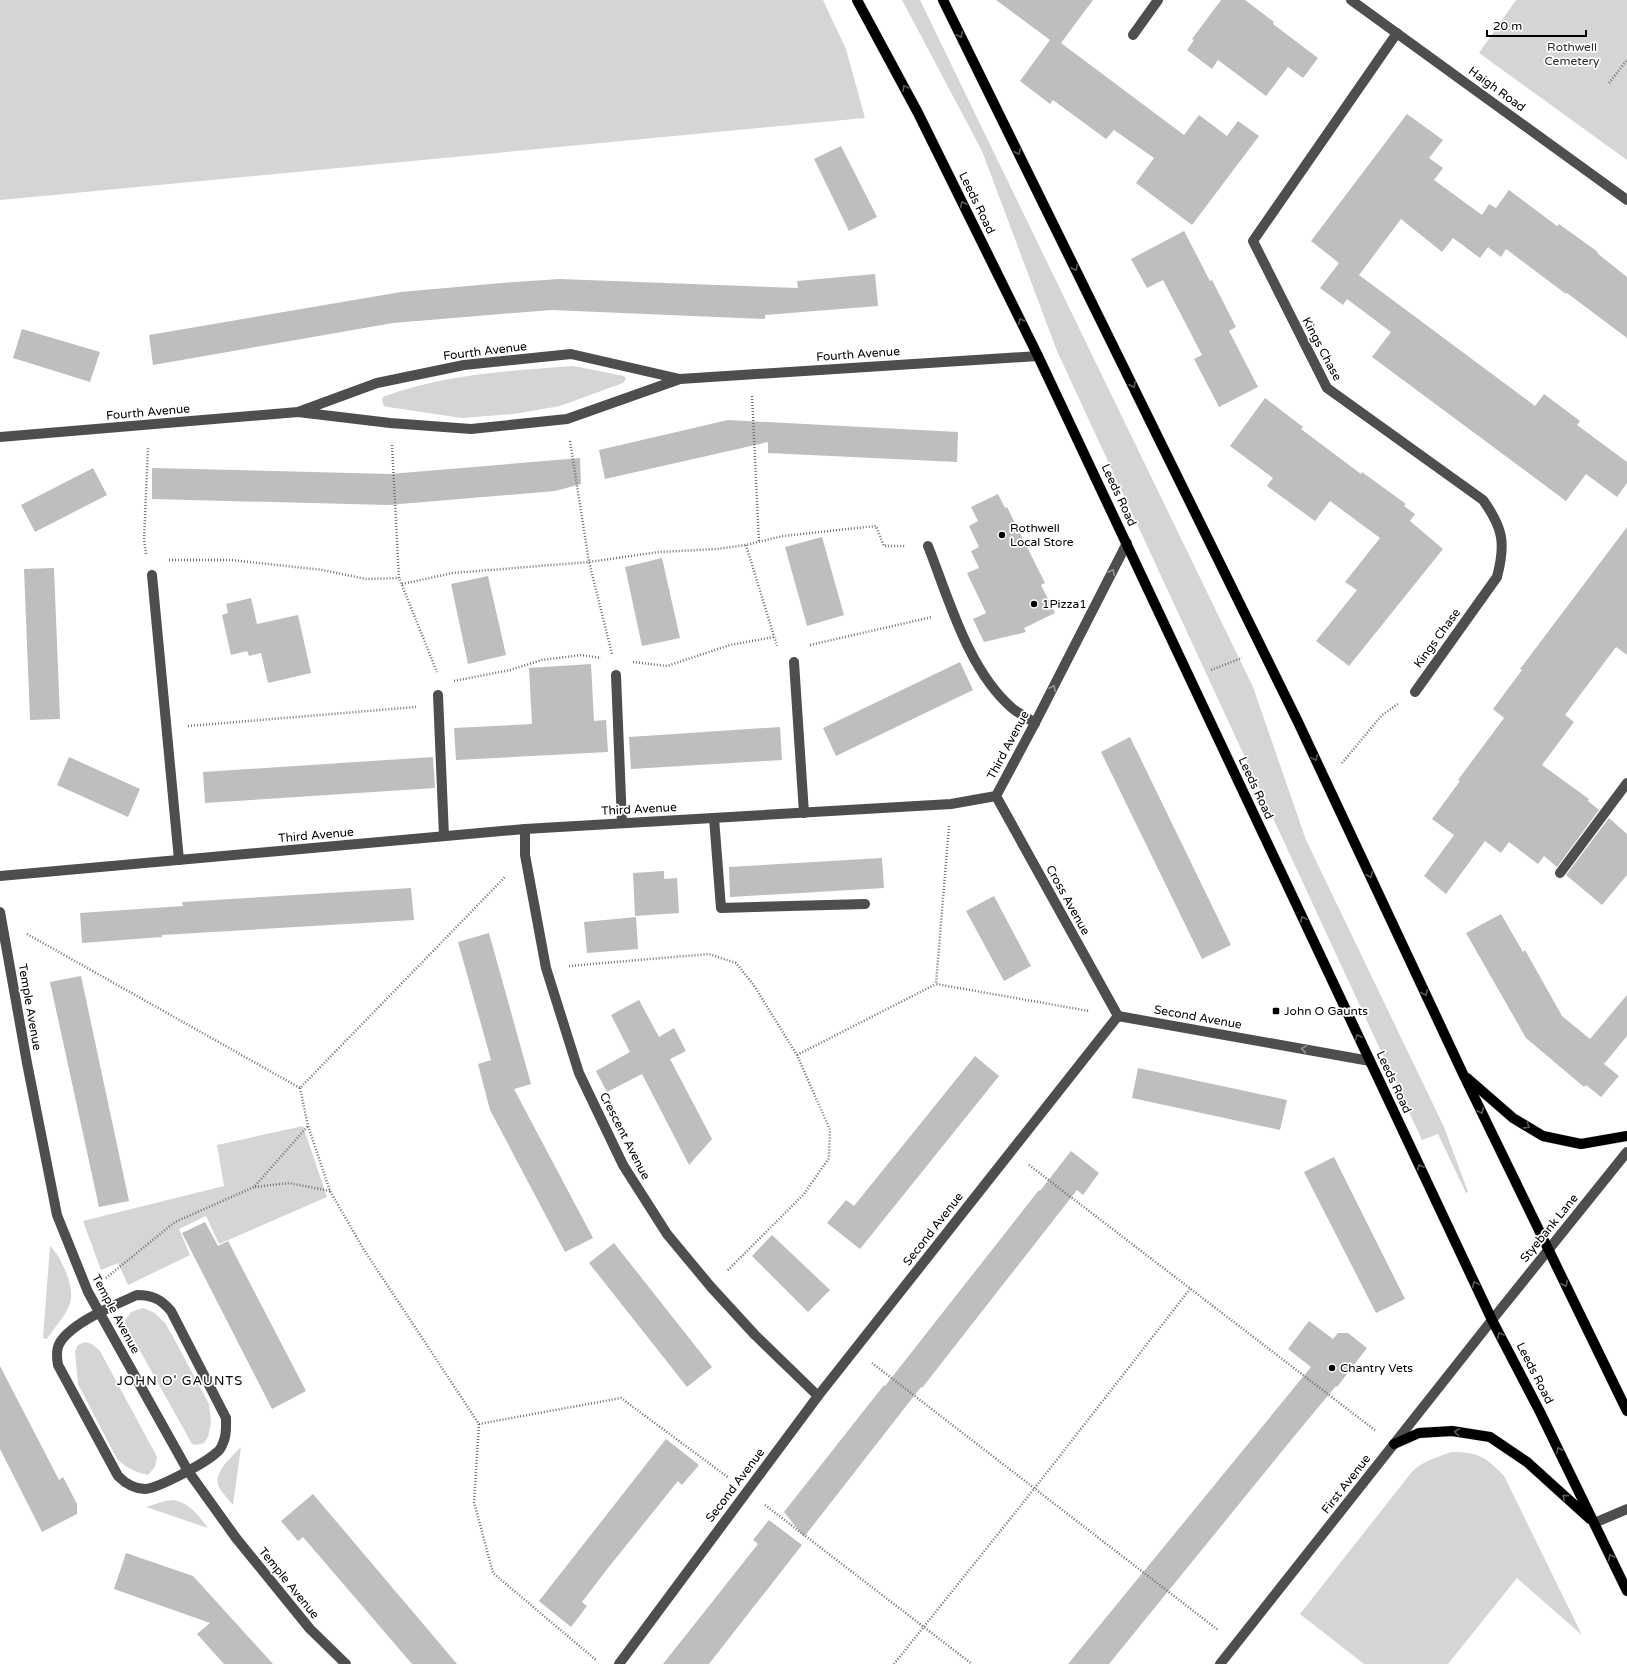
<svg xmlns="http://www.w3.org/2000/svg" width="1627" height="1664" font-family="'Varela Round',sans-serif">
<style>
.green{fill:#d5d5d5}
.building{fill:#bebebe}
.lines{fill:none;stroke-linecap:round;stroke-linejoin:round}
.major-casing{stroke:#dbdbdb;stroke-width:11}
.path{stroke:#707070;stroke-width:2.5;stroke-dasharray:1 2;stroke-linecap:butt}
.minor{stroke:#4e4e4e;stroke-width:10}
.major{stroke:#000;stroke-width:10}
.oneway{stroke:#595959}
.oneway2{stroke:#959595}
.poi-dot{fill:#000;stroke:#fff;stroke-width:1.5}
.labels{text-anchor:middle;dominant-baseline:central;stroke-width:3.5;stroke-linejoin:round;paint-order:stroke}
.park-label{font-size:12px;fill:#2c2c2c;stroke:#fff}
.street-label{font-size:12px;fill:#000;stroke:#fff}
.poi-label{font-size:12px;fill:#000;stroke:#fff;text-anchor:start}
.neighbourhood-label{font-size:13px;letter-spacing:1px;fill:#000;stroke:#fff}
</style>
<rect width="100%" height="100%" fill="#fff"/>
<!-- green -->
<g class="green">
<path d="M 0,0 L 823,0 L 846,49 L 865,118 L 0,200 Z"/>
<path d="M 902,0 L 920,0 L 1253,687 L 1306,840 L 1444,1127 L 1468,1192 L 1466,1193 L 1438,1134 L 1422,1140 L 1057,351 L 982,151 Z"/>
<path d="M 1516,0 L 1627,0 L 1627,160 L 1479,53 Z"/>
<path d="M 573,366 L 624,376 L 626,379 L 623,383 L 560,406 L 514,414 L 462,418 L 388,407 L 384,406 L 382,400 L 383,397 C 444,374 509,371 573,366 Z"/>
<path d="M 303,1126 L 327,1197 L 219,1244 L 206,1216 L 179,1229 L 190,1255 L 128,1285 L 118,1263 L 101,1270 L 83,1221 L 224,1186 L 217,1145 Z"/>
<path d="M 50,1246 C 58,1254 61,1261 66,1272 C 79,1306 65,1312 47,1339 L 43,1338 Z"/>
<path d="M 143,1308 L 155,1313 L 165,1323 L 172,1335 L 209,1404 L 211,1422 L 208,1437 L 204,1443 L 196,1445 L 192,1444 L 124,1322 L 131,1312 Z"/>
<path d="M 85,1342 L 92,1344 L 100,1351 L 157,1457 L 155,1467 L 148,1475 C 135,1472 127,1468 117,1459 L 78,1384 L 75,1351 L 78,1345 Z"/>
<path d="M 241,1447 L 233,1505 C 228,1499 222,1493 219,1487 C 212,1472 233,1456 241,1447 Z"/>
<path d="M 1452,1452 C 1478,1452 1486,1457 1504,1476 L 1582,1635 L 1517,1578 L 1448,1664 L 1364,1664 L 1300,1614 L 1411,1473 C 1422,1461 1437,1457 1452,1452 Z"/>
<path d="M 174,1500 C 191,1504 198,1515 208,1528 L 146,1507 L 165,1501 Z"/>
</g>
<!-- building -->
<g class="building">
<path d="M 996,0 L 1093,0 L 1061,43 L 1184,135 L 1199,115 L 1227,136 L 1238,121 L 1259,136 L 1192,225 L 1136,183 L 1154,158 L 1114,130 L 1106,139 L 1053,100 L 1050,104 L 1020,81 L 1050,40 Z"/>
<path d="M 1221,0 L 1245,0 L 1274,22 L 1273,24 L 1318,58 L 1303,78 L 1288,67 L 1266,96 L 1218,60 L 1212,69 L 1187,50 L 1194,40 L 1192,39 Z"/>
<path d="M 1407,114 L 1443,140 L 1429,158 L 1443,168 L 1434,180 L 1482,215 L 1489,204 L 1496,208 L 1509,190 L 1557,226 L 1559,224 L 1598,252 L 1597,253 L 1627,277 L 1627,338 L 1567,293 L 1566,294 L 1506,249 L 1501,257 L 1488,247 L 1480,258 L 1453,238 L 1442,252 L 1401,219 L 1359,275 L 1535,406 L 1544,394 L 1580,421 L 1577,425 L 1627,462 L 1627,483 L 1617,497 L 1586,474 L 1566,501 L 1372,357 L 1391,332 L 1347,299 L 1343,305 L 1320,288 L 1339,263 L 1311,241 Z"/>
<path d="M 841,146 L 877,217 L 849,231 L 814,159 Z"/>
<path d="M 1184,231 L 1210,281 L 1212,280 L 1236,327 L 1229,331 L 1258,387 L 1219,407 L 1194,359 L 1202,355 L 1163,280 L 1147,288 L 1131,259 Z"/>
<path d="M 875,274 L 878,306 L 765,315 L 765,319 L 551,310 L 393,323 L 153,365 L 149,335 L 401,292 L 514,282 L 560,279 L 798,288 L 797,281 Z"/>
<path d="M 22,329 L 100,352 L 90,382 L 13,358 Z"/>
<path d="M 1265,398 L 1303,427 L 1301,429 L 1361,474 L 1362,472 L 1406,504 L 1404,506 L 1415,514 L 1410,521 L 1443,549 L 1349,666 L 1316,641 L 1357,590 L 1345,582 L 1380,538 L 1330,501 L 1315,521 L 1267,486 L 1273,478 L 1230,446 Z"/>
<path d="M 728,420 L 958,432 L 957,462 L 768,453 L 768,442 L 605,479 L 599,450 Z"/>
<path d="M 580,458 L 581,484 L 555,491 L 388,505 L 152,499 L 152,468 L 390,474 Z"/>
<path d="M 93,468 L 107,495 L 35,532 L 21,505 Z"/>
<path d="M 998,494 L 1005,508 L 1007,507 L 1045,583 L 1041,585 L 1055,613 L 1024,628 L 1026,632 L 984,642 L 973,619 L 986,613 L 967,573 L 979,568 L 971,551 L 979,547 L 969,526 L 978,521 L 971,507 Z"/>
<path d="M 1627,527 L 1627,655 L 1616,647 L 1565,715 L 1574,722 L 1542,765 L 1589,799 L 1588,801 L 1599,810 L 1557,867 L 1544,856 L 1538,864 L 1509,842 L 1501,853 L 1485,841 L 1446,894 L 1424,876 L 1454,835 L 1432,819 L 1460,781 L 1458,780 L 1504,718 L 1493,709 L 1522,670 L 1520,669 Z"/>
<path d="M 822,537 L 844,615 L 807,626 L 785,547 Z"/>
<path d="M 662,558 L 680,638 L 642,646 L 625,567 Z"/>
<path d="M 54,568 L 60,719 L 30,720 L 24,569 Z"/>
<path d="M 488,576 L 506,655 L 468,664 L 451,584 Z"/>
<path d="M 251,598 L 257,624 L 298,615 L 311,673 L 268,683 L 261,653 L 249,656 L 247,651 L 231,655 L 222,615 L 228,613 L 226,604 Z"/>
<path d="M 960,662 L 973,690 L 836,756 L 823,728 Z"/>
<path d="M 591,664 L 594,721 L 606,720 L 608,752 L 456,760 L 454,728 L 532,724 L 529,668 Z"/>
<path d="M 780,727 L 782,760 L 631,769 L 629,737 Z"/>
<path d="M 1130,737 L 1231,945 L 1202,959 L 1101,752 Z"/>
<path d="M 69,757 L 140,789 L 128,817 L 57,785 Z"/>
<path d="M 433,757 L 435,788 L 205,803 L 203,772 Z"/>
<path d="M 1609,818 L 1627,834 L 1627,875 L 1602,905 L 1566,875 Z"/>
<path d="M 882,858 L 884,888 L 730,897 L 729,867 Z"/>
<path d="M 664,871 L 664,879 L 677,878 L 679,913 L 635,916 L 633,873 Z"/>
<path d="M 411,888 L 414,920 L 162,935 L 162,937 L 82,943 L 80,913 L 183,906 L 182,902 Z"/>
<path d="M 994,896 L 1031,966 L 1004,981 L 966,911 Z"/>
<path d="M 1501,914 L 1523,952 L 1525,950 L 1562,1016 L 1590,1039 L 1627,995 L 1627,1036 L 1604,1064 L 1619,1076 L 1601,1097 L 1586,1085 L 1584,1087 L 1526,1038 L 1466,933 Z"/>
<path d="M 636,917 L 638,949 L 587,953 L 584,922 Z"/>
<path d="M 489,933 L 531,1084 L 514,1089 L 593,1238 L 565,1252 L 490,1110 L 478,1064 L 491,1060 L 458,942 Z"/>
<path d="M 81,976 L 129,1201 L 99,1207 L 50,982 Z"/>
<path d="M 639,1000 L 659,1037 L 674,1028 L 686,1051 L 670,1059 L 712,1139 L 689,1165 L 642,1074 L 607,1092 L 596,1071 L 630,1052 L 611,1015 Z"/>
<path d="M 975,1056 L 999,1076 L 860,1249 L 827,1223 L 846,1200 L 854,1206 Z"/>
<path d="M 1138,1068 L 1287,1100 L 1280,1130 L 1132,1098 Z"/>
<path d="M 1071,1151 L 1099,1173 L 1083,1195 L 1077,1190 L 922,1388 L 921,1387 L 804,1537 L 784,1512 L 884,1385 L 885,1386 L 1039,1190 L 1040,1191 Z"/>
<path d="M 1334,1157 L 1405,1299 L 1376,1313 L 1304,1172 Z"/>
<path d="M 205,1222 L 218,1246 L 228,1241 L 306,1391 L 272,1409 L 182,1233 Z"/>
<path d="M 772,1235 L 830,1290 L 808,1312 L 752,1256 Z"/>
<path d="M 614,1243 L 712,1367 L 687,1387 L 589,1263 Z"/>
<path d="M 1309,1321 L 1333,1339 L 1338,1333 L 1348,1333 L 1367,1348 L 1337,1387 L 1336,1386 L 1296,1434 L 1109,1664 L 1068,1664 L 1311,1367 L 1288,1349 Z"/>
<path d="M 0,1366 L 59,1480 L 63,1477 L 77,1504 L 77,1514 L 42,1532 L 0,1449 Z"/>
<path d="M 666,1439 L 699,1465 L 682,1485 L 678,1481 L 608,1568 L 582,1602 L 587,1606 L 571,1627 L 539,1601 Z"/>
<path d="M 313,1494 L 424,1625 L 457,1664 L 412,1664 L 303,1537 L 298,1541 L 281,1521 Z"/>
<path d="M 769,1520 L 802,1545 L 709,1664 L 663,1664 L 758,1544 L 753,1540 Z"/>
<path d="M 126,1553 L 193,1576 L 273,1664 L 224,1664 L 197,1634 L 210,1623 L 114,1589 Z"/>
</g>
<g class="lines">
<defs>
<g id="major">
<path d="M 857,0 L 918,113 L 1038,356 L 1492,1320 L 1540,1412 L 1627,1591"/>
<path d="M 943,0 L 1298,722 L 1464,1076 L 1627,1411"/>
<path d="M 1467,1078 L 1513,1118 L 1543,1136 L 1581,1144 L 1627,1136"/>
<path d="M 1394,1444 L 1419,1433 L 1452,1431 L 1490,1437 L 1527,1462 L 1590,1519"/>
</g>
</defs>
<!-- major casing -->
<use href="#major" class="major-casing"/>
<!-- path -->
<g class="path">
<path d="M 1609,83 L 1627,60"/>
<path d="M 752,396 L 759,542"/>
<path d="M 570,441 L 589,562 L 612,654"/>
<path d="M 392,445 L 399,578 L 437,672"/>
<path d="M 746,545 L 777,646"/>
<path d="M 146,554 L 144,540 L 148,447"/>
<path d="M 169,560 L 231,560 L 323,570 L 366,579 L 399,578"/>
<path d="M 402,584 L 453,573 L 589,562 L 659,552 L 717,549 L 746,545 L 783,536 L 876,526 L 884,546 L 905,546"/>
<path d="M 810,645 L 932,617"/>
<path d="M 633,662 L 667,666 L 730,645 L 774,637"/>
<path d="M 1211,670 L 1242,658"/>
<path d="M 454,681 L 510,670 L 542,660 L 581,655 L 601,658"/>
<path d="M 188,726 L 416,707"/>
<path d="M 1342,763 L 1382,715 L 1398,704"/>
<path d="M 949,826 L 936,984 L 1089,1011"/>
<path d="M 27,934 L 300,1088 L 506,876"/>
<path d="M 569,966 L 709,954 L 736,963 L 753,984 L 797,1055 L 830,1130 L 829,1158 L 804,1194 L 727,1271"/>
<path d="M 797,1055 L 936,984"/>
<path d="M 300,1088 L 308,1126 L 330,1191 L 364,1250 L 479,1424 L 621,1398 L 729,1478"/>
<path d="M 1029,1165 L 1376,1431"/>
<path d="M 255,1187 L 289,1183 L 330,1191"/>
<path d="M 106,1278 L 175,1222 L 254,1187 L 308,1126"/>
<path d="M 872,1363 L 1218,1630"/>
<path d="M 479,1424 L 474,1502 L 493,1573 L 596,1660"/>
<path d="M 765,1505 L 972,1664"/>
<path d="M 894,1664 L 1034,1489 L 1190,1289"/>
</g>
<!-- minor -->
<g class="minor">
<path d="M 1351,0 L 1627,200"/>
<path d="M 1397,33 L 1253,241 L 1327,388 L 1483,500 C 1503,528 1506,543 1497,577 L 1415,692"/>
<path d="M 1133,35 L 1158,0"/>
<path d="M 680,379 L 1038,356"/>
<path d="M 0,437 L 298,412 L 390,423 L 471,429 L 567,419 L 680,379 L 571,354 L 464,365 L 377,383 L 298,412"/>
<path d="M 928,546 C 949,599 968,670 1012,708 C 1019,714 1028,718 1035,723"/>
<path d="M 152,575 L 179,860"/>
<path d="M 794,662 L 804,813"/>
<path d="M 616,675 L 622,823"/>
<path d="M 438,695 L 444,836"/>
<path d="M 996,796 L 1118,1016"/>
<path d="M 714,818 L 721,908 L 865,904"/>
<path d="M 525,829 L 525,855 L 546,968 L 579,1073 L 623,1165 L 667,1234 L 711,1287 L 755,1335 L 818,1396"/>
<path d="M 1560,873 L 1627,783"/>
<path d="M 0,876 L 525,829 L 951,804 L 996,796 L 1035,723 L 1127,543"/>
<path d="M 0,912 L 27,1063 L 57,1215 L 88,1292 L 188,1471 L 236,1538 L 310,1629 L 346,1664"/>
<path d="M 137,1295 C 152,1295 161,1299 171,1311 L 226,1418 C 226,1427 227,1435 223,1443 C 222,1446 219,1451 216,1453 C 205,1463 159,1488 145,1489 C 134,1489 125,1483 118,1476 L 58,1365 C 57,1359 56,1353 58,1347 C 65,1325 117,1304 137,1295 Z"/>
<path d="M 1594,1523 L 1627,1509"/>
<path d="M 619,1664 L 818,1396 L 1118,1016 L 1370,1061"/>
<path d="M 1220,1664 L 1492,1320 L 1627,1152"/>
</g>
<!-- major -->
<use href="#major" class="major"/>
</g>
<!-- one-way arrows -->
<defs><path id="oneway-chevron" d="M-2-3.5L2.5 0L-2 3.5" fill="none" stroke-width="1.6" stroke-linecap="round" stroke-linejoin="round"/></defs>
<g class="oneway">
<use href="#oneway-chevron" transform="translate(960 35) rotate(64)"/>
<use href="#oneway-chevron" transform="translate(905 88) rotate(-119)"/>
<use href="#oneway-chevron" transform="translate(1018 152) rotate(64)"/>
<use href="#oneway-chevron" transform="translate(963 204) rotate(-116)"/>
<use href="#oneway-chevron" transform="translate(1075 268) rotate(64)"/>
<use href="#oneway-chevron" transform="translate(1021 321) rotate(-116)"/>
<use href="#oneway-chevron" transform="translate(1133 385) rotate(64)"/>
<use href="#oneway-chevron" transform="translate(1315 758) rotate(65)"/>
<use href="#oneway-chevron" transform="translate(1370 875) rotate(65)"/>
<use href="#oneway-chevron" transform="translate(1303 919) rotate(-115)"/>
<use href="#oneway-chevron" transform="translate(1425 993) rotate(65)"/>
<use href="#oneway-chevron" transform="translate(1358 1037) rotate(-115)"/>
<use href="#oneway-chevron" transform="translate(1481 1111) rotate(64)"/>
<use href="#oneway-chevron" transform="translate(1527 1126) rotate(32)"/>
<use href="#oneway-chevron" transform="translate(1420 1167) rotate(-115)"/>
<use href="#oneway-chevron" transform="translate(1475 1284) rotate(-115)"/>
<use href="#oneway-chevron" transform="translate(1565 1284) rotate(64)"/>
<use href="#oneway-chevron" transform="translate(1500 1335) rotate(-118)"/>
<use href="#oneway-chevron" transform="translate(1457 1432) rotate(-173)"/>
<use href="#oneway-chevron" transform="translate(1559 1450) rotate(-116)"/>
<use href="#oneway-chevron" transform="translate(1565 1497) rotate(-138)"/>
<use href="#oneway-chevron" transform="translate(1611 1557) rotate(-116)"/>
</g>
<g class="oneway2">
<use href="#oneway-chevron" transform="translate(1112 572) rotate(-63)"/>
<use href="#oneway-chevron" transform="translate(1053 688) rotate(-63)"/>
<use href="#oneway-chevron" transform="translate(1304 1049) rotate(-170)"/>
</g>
<!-- markers -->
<g class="poi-dot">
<circle cx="1002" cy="535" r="4"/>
<circle cx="1034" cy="604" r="4"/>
<rect x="1272" y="1007" width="8" height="8" rx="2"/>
<circle cx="1332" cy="1368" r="4"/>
</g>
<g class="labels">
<!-- park labels -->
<g class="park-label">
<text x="1572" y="47">Rothwell<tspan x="1572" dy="14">Cemetery</tspan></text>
</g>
<!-- street labels -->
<g class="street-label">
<text transform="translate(1497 89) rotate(36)">Haigh Road</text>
<text transform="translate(977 203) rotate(64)">Leeds Road</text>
<text transform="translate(1322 349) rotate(62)">Kings Chase</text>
<text transform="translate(485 351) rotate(-7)">Fourth Avenue</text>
<text transform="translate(858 354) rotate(-4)">Fourth Avenue</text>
<text transform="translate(148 412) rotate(-5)">Fourth Avenue</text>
<text transform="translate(1119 495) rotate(65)">Leeds Road</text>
<text transform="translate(1437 638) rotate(-54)">Kings Chase</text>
<text transform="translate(1008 745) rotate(-62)">Third Avenue</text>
<text transform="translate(1256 788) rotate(65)">Leeds Road</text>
<text transform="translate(639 809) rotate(-3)">Third Avenue</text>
<text transform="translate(316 835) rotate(-5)">Third Avenue</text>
<text transform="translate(1068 900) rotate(61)">Cross Avenue</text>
<text transform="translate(30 1007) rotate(80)">Temple Avenue</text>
<text transform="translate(1198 1017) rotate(10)">Second Avenue</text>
<text transform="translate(1394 1082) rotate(65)">Leeds Road</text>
<text transform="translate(625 1136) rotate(63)">Crescent Avenue</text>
<text transform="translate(1549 1228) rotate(-51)">Styebank Lane</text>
<text transform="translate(933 1229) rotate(-52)">Second Avenue</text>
<text transform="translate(116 1314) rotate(62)">Temple Avenue</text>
<text transform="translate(1535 1373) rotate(63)">Leeds Road</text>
<text transform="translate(1346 1484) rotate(-52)">First Avenue</text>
<text transform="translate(735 1485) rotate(-53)">Second Avenue</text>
<text transform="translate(289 1583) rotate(51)">Temple Avenue</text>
</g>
<!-- poi labels -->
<g class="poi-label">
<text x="1010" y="528">Rothwell<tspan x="1010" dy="14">Local Store</tspan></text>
<text x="1042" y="604">1Pizza1</text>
<text x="1284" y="1011">John O Gaunts</text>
<text x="1340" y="1368">Chantry Vets</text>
</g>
<!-- neighbourhood labels -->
<g class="neighbourhood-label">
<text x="180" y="1381">JOHN O' GAUNTS</text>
</g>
</g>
<!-- scale -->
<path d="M1487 30v6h99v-6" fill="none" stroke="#000000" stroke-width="2"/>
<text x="1493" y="30" font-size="12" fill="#000000" stroke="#ffffff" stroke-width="3" paint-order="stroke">20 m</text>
</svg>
